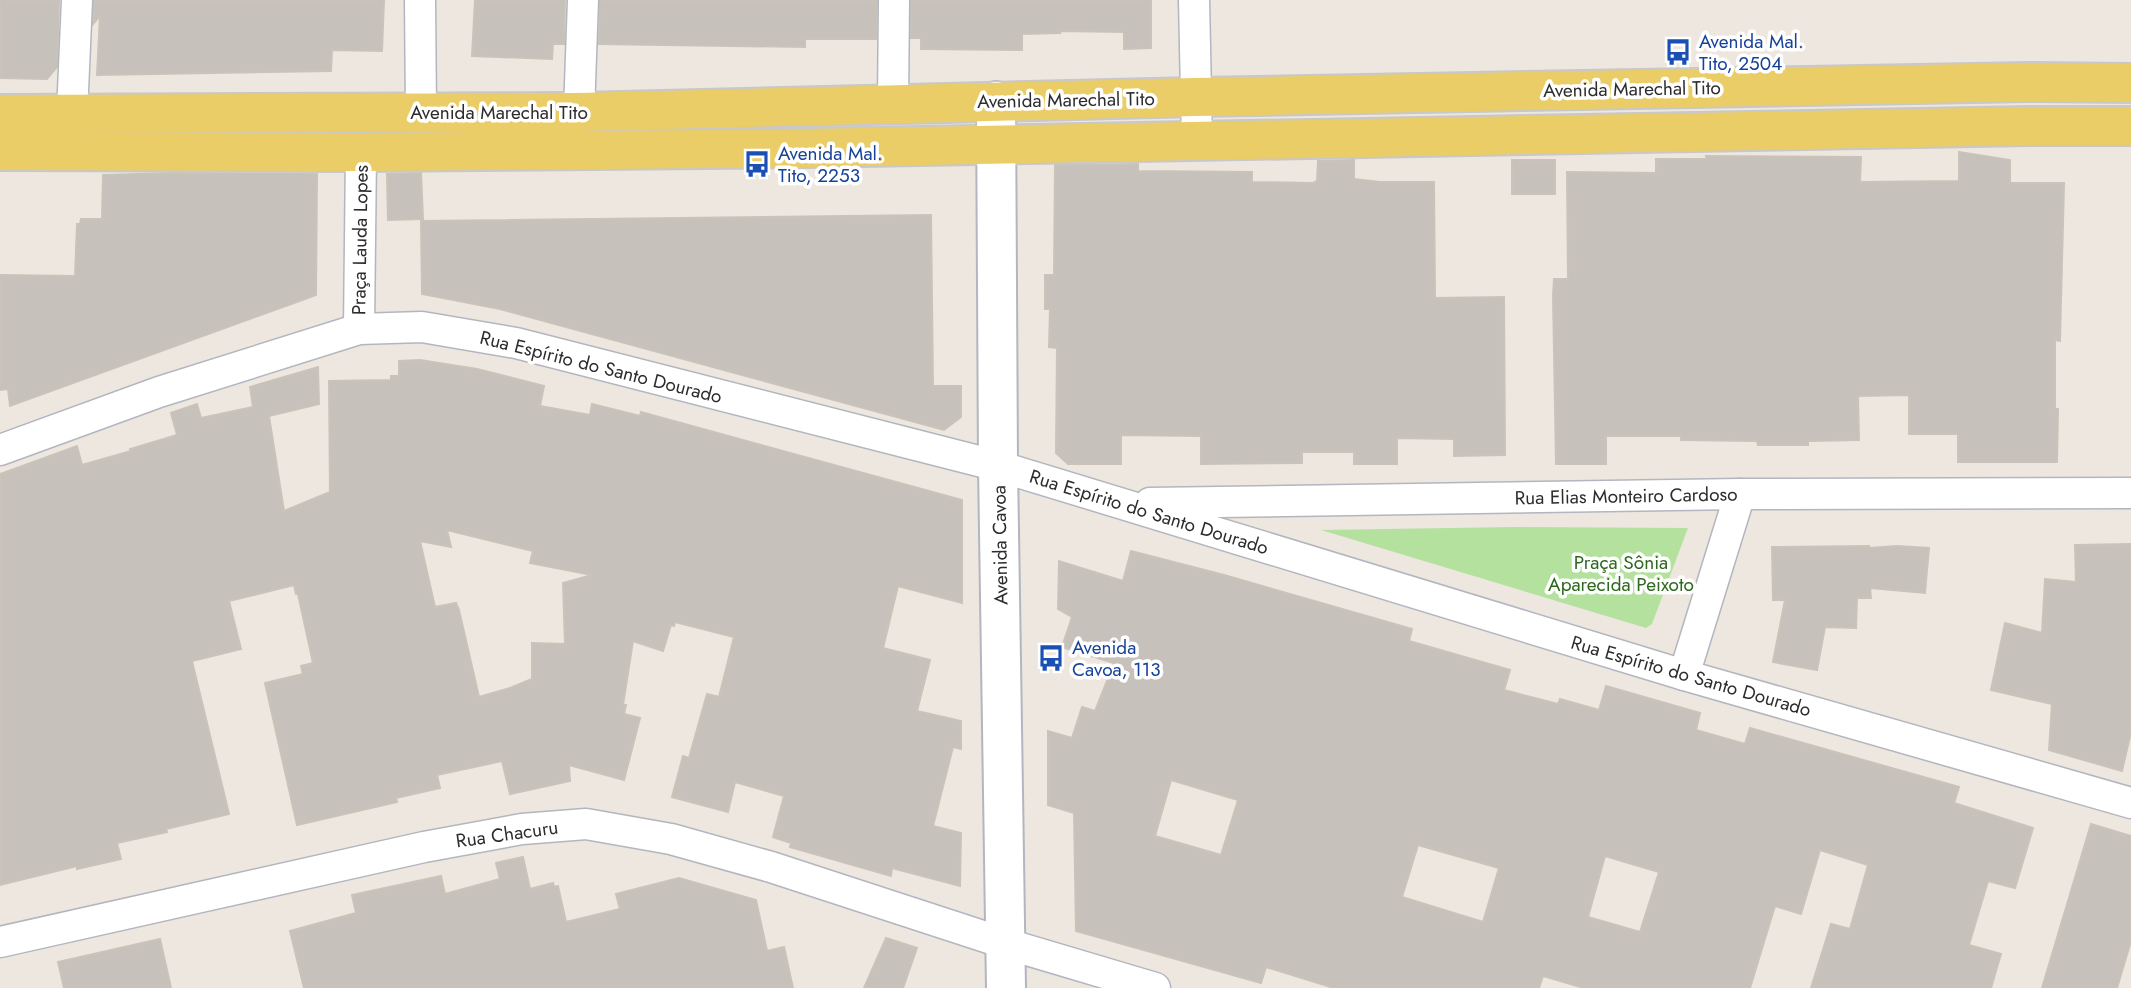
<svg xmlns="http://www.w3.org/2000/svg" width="2131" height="988" font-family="Jost,sans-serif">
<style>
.green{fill:#b5e19f}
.building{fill:#c6c1bb;stroke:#c9c3b9;stroke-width:2;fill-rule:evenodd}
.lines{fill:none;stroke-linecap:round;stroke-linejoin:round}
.street-casing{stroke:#b3b6bf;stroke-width:33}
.secondary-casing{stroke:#b3b6bf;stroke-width:42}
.primary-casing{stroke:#c8c8c8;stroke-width:42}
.street{stroke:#fff;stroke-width:30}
.secondary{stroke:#fff;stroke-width:38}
.primary{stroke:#ebcd67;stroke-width:38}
.labels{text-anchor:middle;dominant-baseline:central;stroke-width:7;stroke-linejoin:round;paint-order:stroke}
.transit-label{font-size:19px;fill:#164399;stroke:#fff;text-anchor:start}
.street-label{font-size:19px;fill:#2c2c2c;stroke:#fff}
.park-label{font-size:19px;fill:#2d681e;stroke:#fff}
</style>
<rect width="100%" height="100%" fill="#ede7e0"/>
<!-- green -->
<path class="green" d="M 1512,527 L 1688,528 L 1652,624 L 1646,628 L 1321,530 Z"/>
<!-- building -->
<g class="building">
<path d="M 0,0 L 59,0 L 57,67 L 47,79 L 0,78 Z"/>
<path d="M 94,0 L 384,0 L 382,51 L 332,50 L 331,71 L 97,75 L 100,16 L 93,24 Z"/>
<path d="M 475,0 L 565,0 L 564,44 L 553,44 L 552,59 L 472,56 Z"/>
<path d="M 600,0 L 877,0 L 876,39 L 805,39 L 805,47 L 599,44 Z"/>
<path d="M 911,0 L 1151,0 L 1151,48 L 1124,49 L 1124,32 L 1059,31 L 1060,33 L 1022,34 L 1022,50 L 921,49 L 921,38 L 911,38 Z"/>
<path d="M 1959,152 L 2010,160 L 2010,183 L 2064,183 L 2060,341 L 2055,340 L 2055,409 L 2058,409 L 2057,462 L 1958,462 L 1958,434 L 1909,434 L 1909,395 L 1858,396 L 1859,440 L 1808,441 L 1808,445 L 1758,445 L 1757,441 L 1681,440 L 1681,436 L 1606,436 L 1606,464 L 1556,464 L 1553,296 L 1554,279 L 1568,279 L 1567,172 L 1656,173 L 1656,159 L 1707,159 L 1706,156 L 1861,157 L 1860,182 L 1959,181 Z"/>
<path d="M 1354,160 L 1354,179 L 1380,182 L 1434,182 L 1435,298 L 1504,297 L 1505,455 L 1454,456 L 1454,439 L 1397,438 L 1397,464 L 1354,464 L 1354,452 L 1302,452 L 1302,463 L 1201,464 L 1201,436 L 1121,435 L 1121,464 L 1068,464 L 1056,453 L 1057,348 L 1049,347 L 1050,309 L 1045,309 L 1045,275 L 1054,275 L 1055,165 L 1138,164 L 1138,171 L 1252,172 L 1252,182 L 1313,183 L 1317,181 L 1318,161 Z"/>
<rect x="1512" y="160" width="43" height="34"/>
<path d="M 172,173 L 317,174 L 316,295 L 10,406 L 8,389 L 0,390 L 0,275 L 75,276 L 77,224 L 80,224 L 81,219 L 102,219 L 103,175 Z"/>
<path d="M 421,173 L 423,219 L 388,220 L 387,174 Z"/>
<path d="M 931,215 L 933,386 L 961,386 L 961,417 L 944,430 L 500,309 L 422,294 L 421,221 Z"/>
<path d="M 420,360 L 477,369 L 544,386 L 540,406 L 590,415 L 592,404 L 640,416 L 641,412 L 962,500 L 962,603 L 898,586 L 883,648 L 930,660 L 917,711 L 961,721 L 961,749 L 953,747 L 933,826 L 961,833 L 960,886 L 892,868 L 891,876 L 790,847 L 791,843 L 773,837 L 784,796 L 735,782 L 728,812 L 672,797 L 683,756 L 689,758 L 707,694 L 719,697 L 734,637 L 675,622 L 674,626 L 671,625 L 663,651 L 633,641 L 623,705 L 626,705 L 624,714 L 640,718 L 624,780 L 569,765 L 570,781 L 510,794 L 502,761 L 437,775 L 440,788 L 396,798 L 397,802 L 297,825 L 265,683 L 303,674 L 301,666 L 313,663 L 298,594 L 296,594 L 294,585 L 229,601 L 241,649 L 192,661 L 229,814 L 166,829 L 167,832 L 117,843 L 121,859 L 77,869 L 77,866 L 0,885 L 0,474 L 77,446 L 82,465 L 131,451 L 130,449 L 177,435 L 171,413 L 197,404 L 201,418 L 253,407 L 250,387 L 318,367 L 319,404 L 269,416 L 284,511 L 330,492 L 329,381 L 391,380 L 391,376 L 399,376 L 399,361 ZM 447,530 L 533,551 L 530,563 L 592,575 L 563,583 L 565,644 L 532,643 L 532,679 L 510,688 L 479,697 L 459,610 L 456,603 L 435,607 L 420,541 L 451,547 Z"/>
<path d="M 2131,544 L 2131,732 L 2122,771 L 2049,750 L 2052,704 L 1991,690 L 2005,623 L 2042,633 L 2045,579 L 2076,582 L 2075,545 Z"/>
<path d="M 1869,546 L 1869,548 L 1897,546 L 1929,548 L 1925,593 L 1870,588 L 1871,598 L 1857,598 L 1856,628 L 1825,627 L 1817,670 L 1773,662 L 1785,600 L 1773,600 L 1772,547 Z"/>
<path d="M 1131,551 L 1224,575 L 1412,629 L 1409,641 L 1510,670 L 1504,690 L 1558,704 L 1560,699 L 1599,710 L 1606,686 L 1700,713 L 1696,730 L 1745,744 L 1750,728 L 1959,787 L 1954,803 L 2033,828 L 2015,888 L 1988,881 L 1969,945 L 2001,954 L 1991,988 L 1811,988 L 1831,924 L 1850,929 L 1868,865 L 1820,850 L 1801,914 L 1775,906 L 1750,988 L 1584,988 L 1543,976 L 1539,988 L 1334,988 L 1266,967 L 1261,983 L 1076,931 L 1074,813 L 1048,805 L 1048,731 L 1072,738 L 1082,707 L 1095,711 L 1114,663 L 1062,647 L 1072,617 L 1058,609 L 1059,561 L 1123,581 ZM 1171,780 L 1238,800 L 1221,855 L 1155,836 ZM 1418,845 L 1499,868 L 1483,922 L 1402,897 ZM 1605,856 L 1659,872 L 1640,932 L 1588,917 Z"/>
<path d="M 2091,824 L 2131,836 L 2131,941 L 2117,988 L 2042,988 Z"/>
<path d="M 523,857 L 530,889 L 553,883 L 554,887 L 558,886 L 566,922 L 620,909 L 616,894 L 679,878 L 756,900 L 767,951 L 784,947 L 793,988 L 304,988 L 290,931 L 356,913 L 352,895 L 441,876 L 445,894 L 500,879 L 496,863 Z"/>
<path d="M 886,938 L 917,948 L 903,988 L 864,988 Z"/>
<path d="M 160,939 L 171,988 L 64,988 L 58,962 Z"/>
</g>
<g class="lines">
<defs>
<g id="street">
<path d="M 420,0 L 421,112"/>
<path d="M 1194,0 L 1197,141"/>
<path d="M 893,103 L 894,0"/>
<path d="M 579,112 L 583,0"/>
<path d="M 72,113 L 77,0"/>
<path d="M 359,329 L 361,152"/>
<path d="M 0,450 L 159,392 L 359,329 L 422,327 L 516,343 L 998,466 L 1684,675 L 2131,803"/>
<path d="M 1150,503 L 1740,494 L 2131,493"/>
<path d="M 1684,675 L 1740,494"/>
<path d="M 0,942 L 424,847 L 522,829 L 586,824 L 671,839 L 771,867 L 1007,944 L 1155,988"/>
</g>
<path id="secondary" d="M 996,101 L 998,466 L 1006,988"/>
<g id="primary">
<path d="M 0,114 L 579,112 L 1196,97 L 2029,82 L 2131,83"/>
<path d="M 0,151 L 361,152 L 806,148 L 2029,126 L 2131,126"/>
</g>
</defs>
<!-- street casing -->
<use href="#street" class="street-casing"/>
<!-- secondary casing -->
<use href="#secondary" class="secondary-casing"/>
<!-- primary casing -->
<use href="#primary" class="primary-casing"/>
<!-- street -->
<use href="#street" class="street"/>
<!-- secondary -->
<use href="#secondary" class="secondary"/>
<!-- primary -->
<use href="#primary" class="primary"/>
</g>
<!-- icons -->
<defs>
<symbol id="bus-bare" viewBox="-9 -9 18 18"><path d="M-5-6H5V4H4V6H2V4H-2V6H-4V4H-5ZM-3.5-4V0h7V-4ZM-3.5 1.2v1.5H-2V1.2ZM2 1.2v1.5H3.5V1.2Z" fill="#1a4fb4" stroke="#fff" stroke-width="2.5" paint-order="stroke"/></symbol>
</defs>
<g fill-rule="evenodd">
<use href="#bus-bare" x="1659" y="33" width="38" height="38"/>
<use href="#bus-bare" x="738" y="145" width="38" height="38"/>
<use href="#bus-bare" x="1032" y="639" width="38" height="38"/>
</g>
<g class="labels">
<!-- transit labels -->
<g class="transit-label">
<text x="1699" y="41">Avenida Mal.<tspan x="1699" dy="22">Tito, 2504</tspan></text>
<text x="778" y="153">Avenida Mal.<tspan x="778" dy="22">Tito, 2253</tspan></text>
<text x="1072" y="647">Avenida<tspan x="1072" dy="22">Cavoa, 113</tspan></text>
</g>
<!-- street labels -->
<g class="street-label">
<text transform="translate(1632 89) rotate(-1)">Avenida Marechal Tito</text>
<text transform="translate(1066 100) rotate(-1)">Avenida Marechal Tito</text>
<text x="499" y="112">Avenida Marechal Tito</text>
<text transform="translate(360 240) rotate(-89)">Praça Lauda Lopes</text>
<text transform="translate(601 367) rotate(14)">Rua Espírito do Santo Dourado</text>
<text transform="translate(1626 496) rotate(-1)">Rua Elias Monteiro Cardoso</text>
<text transform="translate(1149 512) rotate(17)">Rua Espírito do Santo Dourado</text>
<text transform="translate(1000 545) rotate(-91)">Avenida Cavoa</text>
<text transform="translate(1691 676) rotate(16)">Rua Espírito do Santo Dourado</text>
<text transform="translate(507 834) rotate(-8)">Rua Chacuru</text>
</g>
<!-- park labels -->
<g class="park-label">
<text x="1621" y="562">Praça Sônia<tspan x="1621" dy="22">Aparecida Peixoto</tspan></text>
</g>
</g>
</svg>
